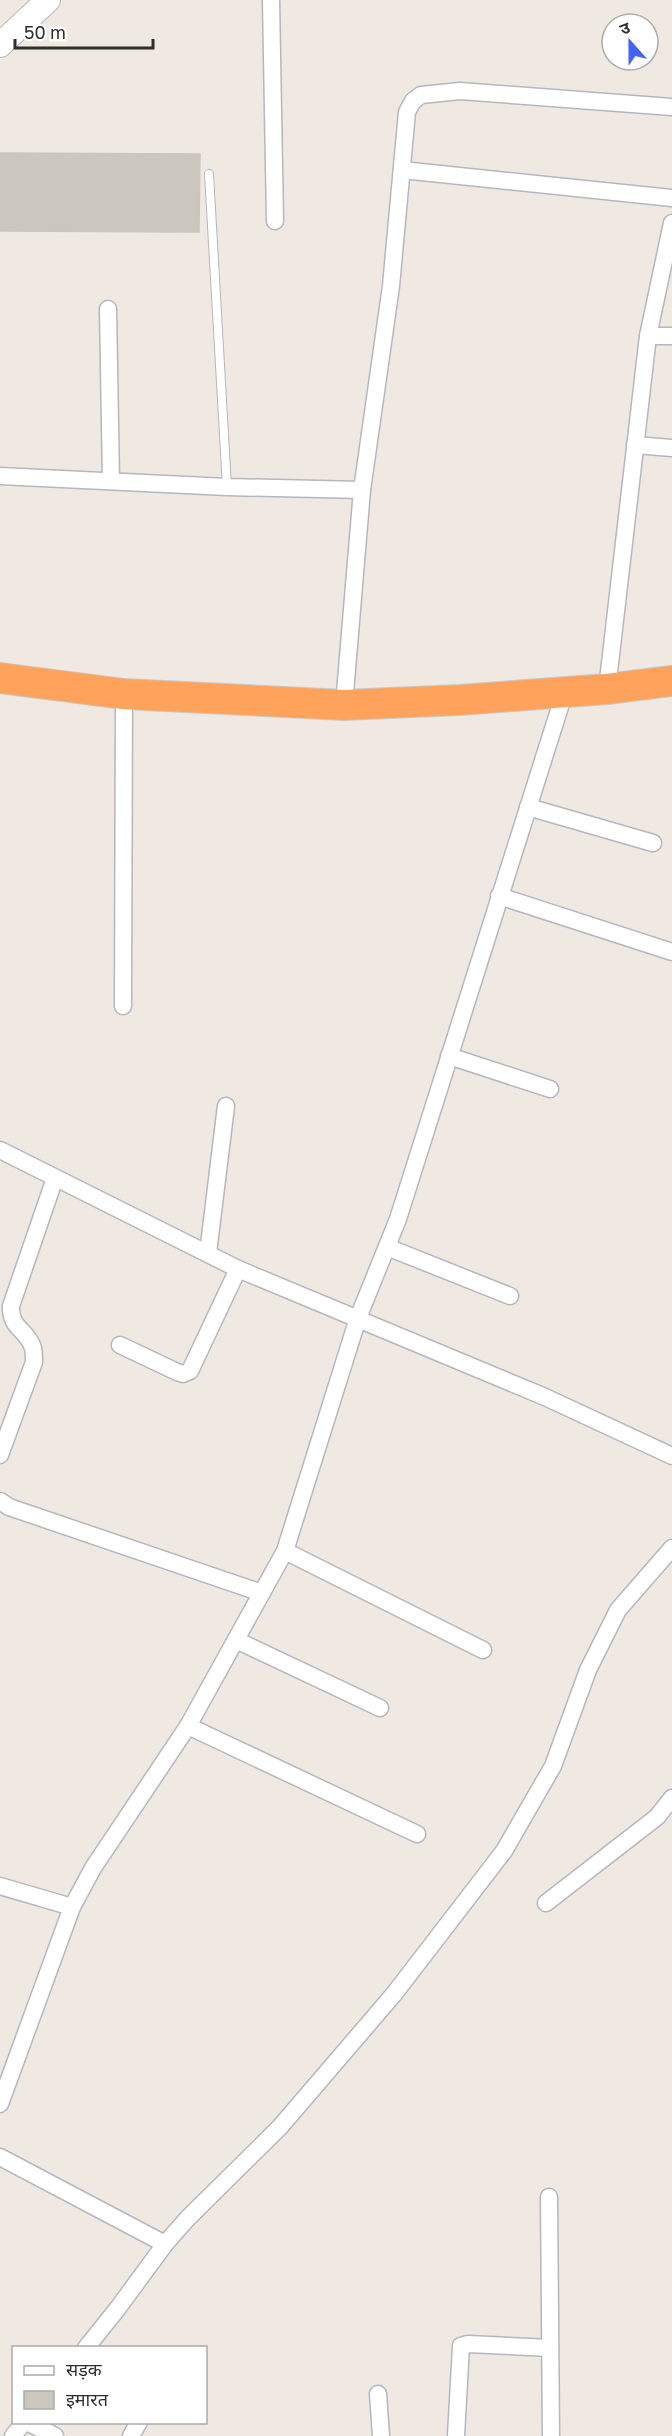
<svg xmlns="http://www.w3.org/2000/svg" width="672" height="2436" font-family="'Golos Text','Noto Sans Devanagari',sans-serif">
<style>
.building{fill:#cbc7bf;stroke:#cbc5ba;stroke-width:1.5}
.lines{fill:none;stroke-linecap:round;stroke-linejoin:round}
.lane-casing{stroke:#b4b7c1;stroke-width:10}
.street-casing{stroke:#b4b7c1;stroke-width:19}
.secondary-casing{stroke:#b4b7c1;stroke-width:26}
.highway-casing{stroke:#c9c9c9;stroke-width:32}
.lane{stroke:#fff;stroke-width:8}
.street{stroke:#fff;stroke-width:16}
.secondary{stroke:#fff;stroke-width:24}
.highway{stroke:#ffa35c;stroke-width:30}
</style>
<rect width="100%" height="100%" fill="#efe9e1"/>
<!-- building -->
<path class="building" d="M 0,153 L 200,154 L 199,232 L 0,231 Z"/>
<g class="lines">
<defs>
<path id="lane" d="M 209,174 L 227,487"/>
<g id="street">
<path d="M 271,0 L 275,221"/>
<path d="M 402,170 L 672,198"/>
<path d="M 108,309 L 111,481"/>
<path d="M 648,336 L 672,336"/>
<path d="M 635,445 L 672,448"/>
<path d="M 0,476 L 227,487 L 362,490"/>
<path d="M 607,689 L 648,336 L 672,223"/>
<path d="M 344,705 L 362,490 L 391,286 L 407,112 L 413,101 L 421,95 L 460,91 L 672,107"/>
<path d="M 528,807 L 653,843"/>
<path d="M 499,896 L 672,952"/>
<path d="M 123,1006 L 124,694"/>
<path d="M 449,1056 L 550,1089"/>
<path d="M 0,1150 L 238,1269 L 545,1397 L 672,1456"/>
<path d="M 387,1247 L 510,1296"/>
<path d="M 208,1253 L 226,1106"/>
<path d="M 120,1345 L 177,1372 L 183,1374 L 190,1371 L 238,1269"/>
<path d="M 0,1455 L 34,1362 C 34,1358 34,1352 33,1348 C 27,1329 10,1329 11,1306 L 55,1178"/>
<path d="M 0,1501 L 9,1507 L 262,1593"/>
<path d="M 285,1551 L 483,1650"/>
<path d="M 236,1640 L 380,1708"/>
<path d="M 188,1726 L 417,1834"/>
<path d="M 0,1886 L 72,1907"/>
<path d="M 546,1903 L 657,1817 L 672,1798"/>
<path d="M 0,2104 L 72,1907 L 93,1868 L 188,1726 L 285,1551 L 358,1318 L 398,1219 L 565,691"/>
<path d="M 0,2157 L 165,2244"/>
<path d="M 549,2197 L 551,2436"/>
<path d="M 86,2348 L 118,2308 L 165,2244 L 187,2219 L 280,2127 L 394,1994 L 504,1851 L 553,1766 L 588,1670 L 618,1610 L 672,1548"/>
<path d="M 378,2394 L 381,2436"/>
<path d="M 27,2422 L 55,2436"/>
<path d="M 13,2436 L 24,2422"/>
<path d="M 131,2436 L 139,2422"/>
<path d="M 456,2436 L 461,2346 L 468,2344 L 550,2348"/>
</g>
<path id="secondary" d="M 0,45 L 48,0"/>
<path id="highway" d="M 0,678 L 124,694 L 344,705 L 460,700 L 607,689 L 672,681"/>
</defs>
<!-- lane casing -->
<use href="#lane" class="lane-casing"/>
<!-- street casing -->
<use href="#street" class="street-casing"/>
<!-- secondary casing -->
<use href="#secondary" class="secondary-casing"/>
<!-- highway casing -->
<use href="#highway" class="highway-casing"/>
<!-- lane -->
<use href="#lane" class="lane"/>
<!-- street -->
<use href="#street" class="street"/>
<!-- secondary -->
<use href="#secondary" class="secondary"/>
<!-- highway -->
<use href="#highway" class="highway"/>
</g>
<!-- legend -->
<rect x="12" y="2346" width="195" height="78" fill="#ffffff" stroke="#ababab" stroke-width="1.5"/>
<rect x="24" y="2366" width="30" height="9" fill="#ffffff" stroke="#ababab" stroke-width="1.5"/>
<text x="66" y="2376" font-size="18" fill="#2e2e2e">सड़क</text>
<rect x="24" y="2391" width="30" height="18" fill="#cbc7bf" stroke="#ababab" stroke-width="1.5"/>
<text x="66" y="2406" font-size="18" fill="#2e2e2e">इमारत</text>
<!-- north arrow -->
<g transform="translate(630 42) rotate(339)"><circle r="28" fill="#ffffff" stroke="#ababab" stroke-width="1.5"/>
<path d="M0-4.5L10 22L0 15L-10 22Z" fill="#4264fb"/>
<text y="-9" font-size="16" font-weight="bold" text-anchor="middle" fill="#2e2e2e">उ</text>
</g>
<!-- scale -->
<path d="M15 39v9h138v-9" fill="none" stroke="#2e2e2e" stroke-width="3"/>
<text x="24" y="39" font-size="18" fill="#2e2e2e" stroke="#ffffff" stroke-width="4.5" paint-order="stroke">50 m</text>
</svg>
